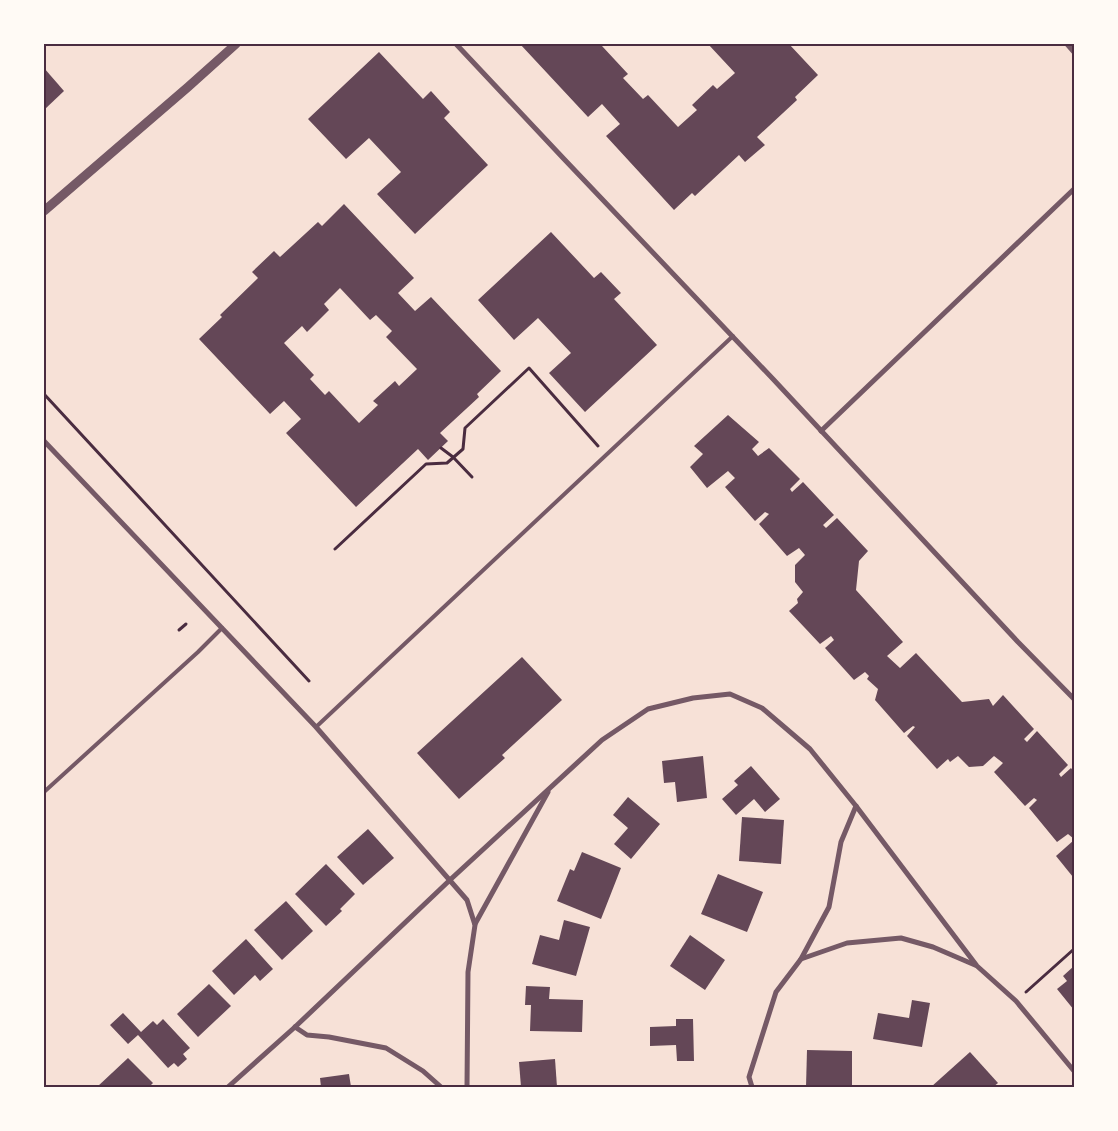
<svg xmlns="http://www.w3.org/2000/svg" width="1118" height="1131" font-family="Rubik,sans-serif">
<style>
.building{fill:#644757;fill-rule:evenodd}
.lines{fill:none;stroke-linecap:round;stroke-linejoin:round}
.path{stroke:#4a2c40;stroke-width:3}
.service{stroke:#755966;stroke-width:4}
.minor{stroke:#755966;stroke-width:5}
.tertiary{stroke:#755966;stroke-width:9}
.neatline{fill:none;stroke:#4a2c40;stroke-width:2}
</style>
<rect width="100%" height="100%" fill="#f7e1d7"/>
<!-- building -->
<g class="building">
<path d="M 520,44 L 604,44 L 602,46 L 628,74 L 623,78 L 643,99 L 648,95 L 678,127 L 697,110 L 692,105 L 713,85 L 717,89 L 735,73 L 708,44 L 789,44 L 818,75 L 795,97 L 797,100 L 757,137 L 765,145 L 745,162 L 739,155 L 695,196 L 692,193 L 674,210 L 606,136 L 620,124 L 602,104 L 588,117 Z"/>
<path d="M 379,52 L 423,99 L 431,91 L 450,112 L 444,118 L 488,165 L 415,234 L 377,194 L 401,172 L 369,138 L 346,159 L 308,119 Z"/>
<path d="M 44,68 L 64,91 L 44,110 Z"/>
<path d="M 344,204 L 414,278 L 398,293 L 415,311 L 431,297 L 501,371 L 477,394 L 479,397 L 440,433 L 448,441 L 428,460 L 418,449 L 356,507 L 286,433 L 301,419 L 284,401 L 270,414 L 199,339 L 222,317 L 220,315 L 258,278 L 252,272 L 274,251 L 280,257 L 318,222 L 322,226 ZM 340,288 L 370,320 L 376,315 L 392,331 L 386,337 L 417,369 L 399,386 L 395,381 L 373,401 L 378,405 L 359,423 L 329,391 L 325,395 L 310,379 L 314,375 L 284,343 L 302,326 L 307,332 L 329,310 L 324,304 Z"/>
<path d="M 551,232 L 594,278 L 601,272 L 621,293 L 614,299 L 657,345 L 585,412 L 549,373 L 571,353 L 538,318 L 514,340 L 478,300 Z"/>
<path d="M 728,415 L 759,442 L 752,449 L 758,456 L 769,448 L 800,479 L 790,489 L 792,492 L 803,482 L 834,515 L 823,525 L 826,528 L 837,518 L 868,551 L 859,561 L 856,590 L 903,642 L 887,656 L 900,668 L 916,653 L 962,702 L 989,699 L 993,706 L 1003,695 L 1034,729 L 1024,739 L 1027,742 L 1037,731 L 1068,765 L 1059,774 L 1061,777 L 1071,768 L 1074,772 L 1074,839 L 1068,834 L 1057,842 L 1029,808 L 1037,800 L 1034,798 L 1025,806 L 994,772 L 1003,763 L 994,756 L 983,766 L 969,767 L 958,756 L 950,762 L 948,759 L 937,769 L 907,736 L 915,727 L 913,726 L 904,733 L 875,700 L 878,689 L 867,679 L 869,676 L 865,672 L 854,680 L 825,648 L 834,640 L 831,636 L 820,644 L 789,611 L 798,603 L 797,599 L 803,592 L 795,582 L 795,565 L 805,555 L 799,548 L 787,556 L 759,524 L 769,514 L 765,512 L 755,521 L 725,487 L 735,478 L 728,471 L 707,488 L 690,467 L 703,454 L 694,446 Z"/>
<path d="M 522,657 L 562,700 L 502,755 L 505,758 L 459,799 L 417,753 Z"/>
<path d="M 703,756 L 707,798 L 677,802 L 675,782 L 664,783 L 662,761 Z"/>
<path d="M 751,766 L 780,799 L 765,812 L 754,799 L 736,815 L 722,799 L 738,785 L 734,781 Z"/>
<path d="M 628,797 L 660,824 L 631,859 L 614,844 L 628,828 L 613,815 Z"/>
<path d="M 742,817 L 784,820 L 781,864 L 739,861 Z"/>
<path d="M 368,829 L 394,858 L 363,885 L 337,857 Z"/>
<path d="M 1074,840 L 1074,876 L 1073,877 L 1056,856 Z"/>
<path d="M 582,852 L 621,868 L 601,919 L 557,901 L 570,869 L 574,871 Z"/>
<path d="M 326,864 L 355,894 L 340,909 L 342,911 L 326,926 L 295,894 Z"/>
<path d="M 718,874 L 763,892 L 747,932 L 701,914 Z"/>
<path d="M 286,901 L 313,931 L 282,960 L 254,930 Z"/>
<path d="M 564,920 L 590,927 L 576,976 L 532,964 L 540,935 L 559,940 Z"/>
<path d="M 690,935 L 725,960 L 705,990 L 670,966 Z"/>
<path d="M 246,939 L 273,969 L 260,981 L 255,975 L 234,995 L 212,971 Z"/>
<path d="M 1074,966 L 1074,1010 L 1057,989 L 1067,981 L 1063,976 Z"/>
<path d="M 209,984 L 231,1006 L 198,1037 L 177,1014 Z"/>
<path d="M 526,986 L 550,987 L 549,999 L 583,1000 L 582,1032 L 530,1031 L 531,1005 L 525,1005 Z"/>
<path d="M 912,1000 L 930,1003 L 922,1047 L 873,1039 L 878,1013 L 909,1018 Z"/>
<path d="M 123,1013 L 141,1032 L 153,1021 L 157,1025 L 163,1019 L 190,1048 L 183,1054 L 187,1059 L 178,1067 L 174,1063 L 168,1068 L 138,1035 L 128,1044 L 110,1025 Z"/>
<path d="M 676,1019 L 693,1019 L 694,1061 L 677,1061 L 676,1045 L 650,1046 L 650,1027 L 676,1026 Z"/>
<path d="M 807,1050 L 852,1051 L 852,1087 L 806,1087 Z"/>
<path d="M 970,1052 L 998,1083 L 993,1087 L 931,1087 Z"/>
<path d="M 128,1058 L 153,1083 L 149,1087 L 97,1087 Z"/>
<path d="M 555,1059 L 557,1087 L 521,1087 L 519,1062 Z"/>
<path d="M 349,1074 L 351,1087 L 321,1087 L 320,1078 Z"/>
</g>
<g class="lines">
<!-- path -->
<g class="path">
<path d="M 44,394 L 309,681"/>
<path d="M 441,448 L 453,457 L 472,477"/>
<path d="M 335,549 L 426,464 L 447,463 L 463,449 L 465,428 L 529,368 L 598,446"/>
<path d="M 179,630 L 186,624"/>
<path d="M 1026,992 L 1074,949"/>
</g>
<!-- service -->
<g class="service">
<path d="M 316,727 L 733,336"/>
<path d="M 44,792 L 198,652 L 222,628"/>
</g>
<!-- minor -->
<g class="minor">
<path d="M 456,44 L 564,159 L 773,379 L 1018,642 L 1074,699"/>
<path d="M 1067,44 L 1074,52"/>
<path d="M 821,431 L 1074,189"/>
<path d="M 44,441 L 316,727 L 467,900 L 475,925 L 468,972 L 467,1087"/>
<path d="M 475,924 L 548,792"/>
<path d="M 801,959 L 847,943 L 901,938 L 933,947 L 975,965"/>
<path d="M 295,1027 L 307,1035 L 329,1037 L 386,1048 L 423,1071 L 441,1087"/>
<path d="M 228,1087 L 295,1027 L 451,879 L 602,740 L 648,709 L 693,698 L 730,694 L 762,708 L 810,749 L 856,806 L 977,966 L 1016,1001 L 1074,1071"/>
<path d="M 752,1087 L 749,1077 L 776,992 L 801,959 L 829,907 L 841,842 L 856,806"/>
</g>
<!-- tertiary -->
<path class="tertiary" d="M 44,211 L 188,87 L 236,44"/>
</g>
<!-- border -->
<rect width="1118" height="1131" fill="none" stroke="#fffaf5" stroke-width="90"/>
<rect x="45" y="45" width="1028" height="1041" class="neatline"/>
</svg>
